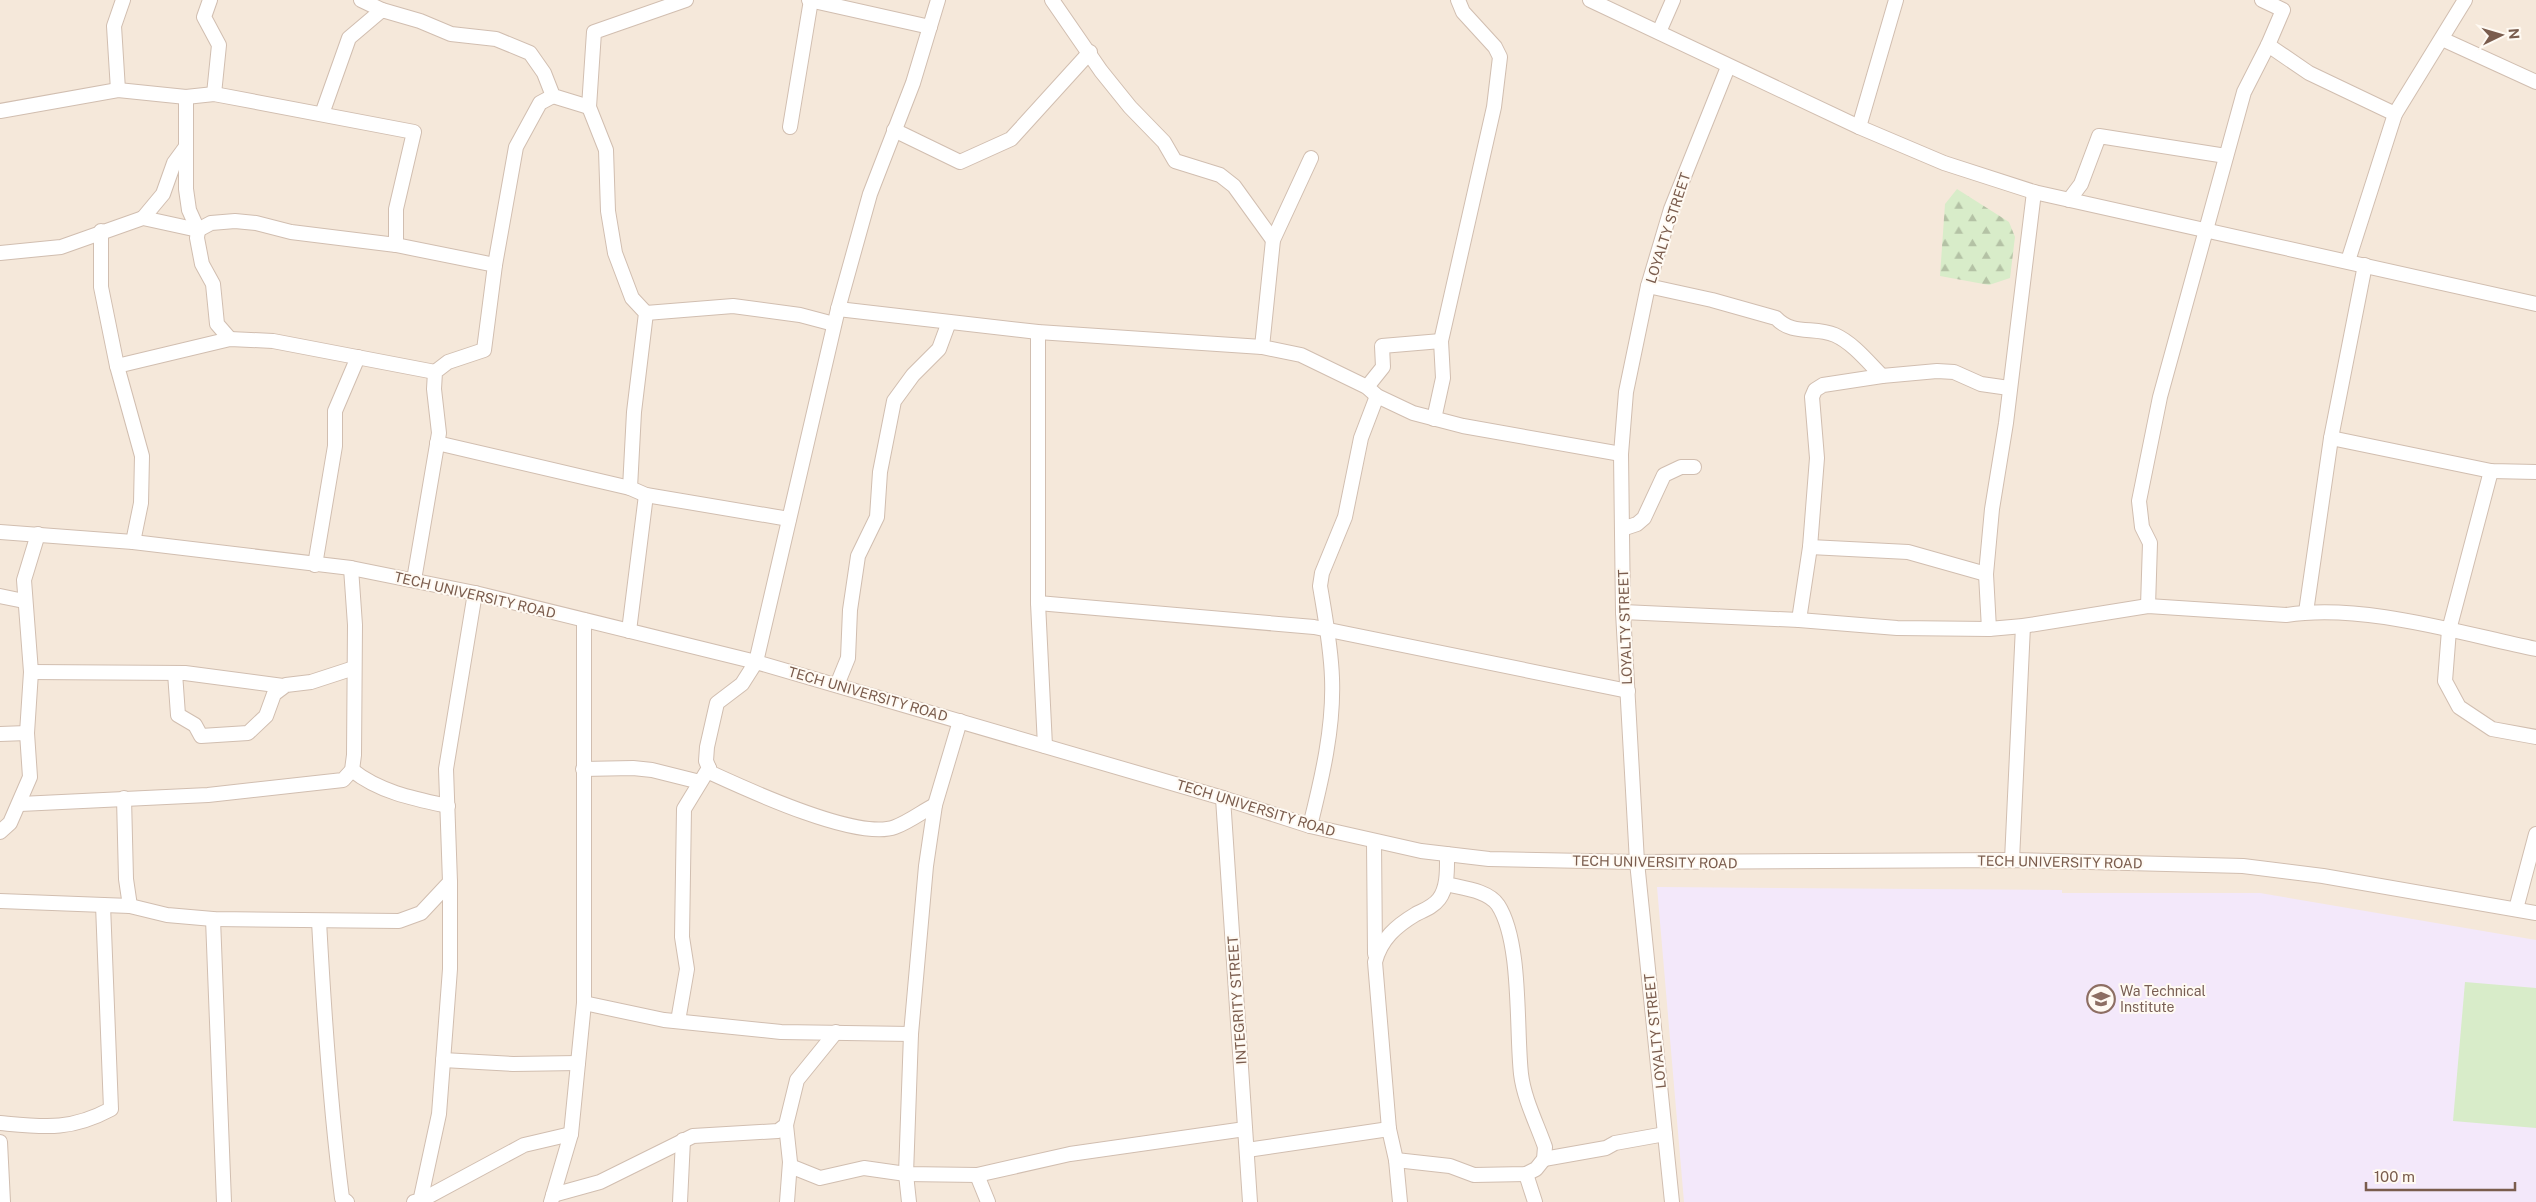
<svg xmlns="http://www.w3.org/2000/svg" width="2536" height="1202" font-family="'Public Sans',sans-serif">
<style>
.residential{fill:#f5e8da}
.education{fill:#f3e8fa}
.forest{fill:url(#forest-firs)}
.pitch{fill:#d8ecc9}
.lines{fill:none;stroke-linecap:round;stroke-linejoin:round}
.minor-casing{stroke:#d1beb0;stroke-width:16}
.minor{stroke:#fff;stroke-width:14}
.labels{text-anchor:middle;dominant-baseline:central;stroke-width:4;stroke-linejoin:round;paint-order:stroke}
.street-label{font-size:14px;fill:#7a5c4d;stroke:#fffaf3}
.education-label{font-size:14px;fill:#785e54;stroke:#fffaf3;text-anchor:start}
</style>
<defs>
<pattern id="forest-firs" width="22" height="20" patternUnits="userSpaceOnUse" patternTransform="scale(1.25)"><rect width="22" height="20" fill="#d8ecc9"/><path d="M5 1l3.5 6h-7zM16 11l3.5 6h-7z" fill="#b4c2a5"/></pattern>
</defs>
<rect width="100%" height="100%" fill="#fdf6ec"/>
<!-- residential -->
<rect class="residential" x="0" y="0" width="2536" height="1202"/>
<!-- education -->
<path class="education" d="M 1657,887 L 2062,890 L 2062,893 L 2260,893 L 2536,940 L 2536,1202 L 1684,1202 Z"/>
<!-- forest -->
<path class="forest" d="M 1957,189 L 2009,222 L 2015,237 L 2010,278 L 1989,285 L 1940,276 L 1945,204 Z"/>
<!-- pitch -->
<path class="pitch" d="M 2465,982 L 2536,988 L 2536,1128 L 2453,1121 Z"/>
<g class="lines">
<defs>
<g id="minor">
<path d="M 210,0 L 204,17 L 219,45 L 214,94"/>
<path d="M 361,0 L 382,10"/>
<path d="M 686,0 L 594,32 L 589,107 L 606,150 L 608,211 L 615,253 L 632,298 L 646,313 L 634,412 L 630,488 L 646,495 L 789,519"/>
<path d="M 809,0 L 930,27"/>
<path d="M 1052,0 L 1101,71 L 1130,107 L 1164,142 L 1175,161 L 1220,175 L 1234,186 L 1273,240"/>
<path d="M 1590,0 L 1859,127 L 1944,163 L 2034,192 L 2536,304"/>
<path d="M 1659,32 L 1673,0"/>
<path d="M 2442,39 L 2536,82"/>
<path d="M 2268,45 L 2309,73 L 2395,114"/>
<path d="M 118,90 L 114,26 L 123,0"/>
<path d="M 186,97 L 186,189 L 189,210 L 198,230 L 197,238 L 202,264 L 213,284 L 217,324 L 230,339"/>
<path d="M 0,111 L 118,90 L 186,97 L 214,94 L 414,132 L 396,209 L 396,245"/>
<path d="M 322,114 L 349,38 L 382,10 L 420,21 L 451,34 L 496,39 L 530,53 L 544,73 L 553,96 L 589,107"/>
<path d="M 790,127 L 811,0"/>
<path d="M 1859,127 L 1896,0"/>
<path d="M 894,130 L 960,162 L 1011,139 L 1090,52"/>
<path d="M 2069,200 L 2081,184 L 2099,136 L 2226,156"/>
<path d="M 143,218 L 163,194 L 174,163 L 185,148"/>
<path d="M 101,231 L 101,287 L 117,366 L 142,456 L 141,503 L 133,542"/>
<path d="M 0,253 L 61,247 L 143,218 L 198,230 L 211,223 L 235,221 L 256,223 L 291,232 L 396,245 L 495,265"/>
<path d="M 2348,261 L 2395,114 L 2465,0"/>
<path d="M 1648,286 L 1712,300 L 1776,318 C 1793,336 1814,326 1835,335 C 1853,343 1868,362 1882,376"/>
<path d="M 838,309 L 1038,332 L 1262,347 L 1301,355 L 1367,387 L 1377,396 L 1413,413 L 1463,426 L 1621,454"/>
<path d="M 646,313 L 733,306 L 800,315 L 834,324"/>
<path d="M 1038,332 L 1038,603 L 1045,746"/>
<path d="M 1262,347 L 1273,240 L 1311,158"/>
<path d="M 117,366 L 230,339 L 273,341 L 435,372"/>
<path d="M 1367,387 L 1383,367 L 1382,346 L 1441,341"/>
<path d="M 1434,419 L 1443,378 L 1441,341 L 1494,107 L 1500,57 L 1495,47 L 1463,12 L 1458,0"/>
<path d="M 2331,438 L 2491,471 L 2536,472"/>
<path d="M 437,443 L 630,488"/>
<path d="M 2491,471 L 2449,630 L 2445,681 L 2459,707 L 2492,729 L 2536,737"/>
<path d="M 1622,529 L 1637,524 L 1644,518 L 1664,475 L 1681,467 L 1694,467"/>
<path d="M 0,532 L 133,542 L 351,568 L 475,593 L 756,662 L 1223,798 L 1310,826 L 1421,851 L 1489,859 L 1637,862 L 2012,860 L 2243,866 L 2323,876 L 2536,913"/>
<path d="M 1810,547 L 1908,552 L 1986,574"/>
<path d="M 315,565 L 335,446 L 335,411 L 358,357"/>
<path d="M 414,580 L 439,433 L 434,389 L 435,372 L 448,362 L 484,350 L 495,265 L 516,147 L 540,103 L 553,96"/>
<path d="M 0,596 L 24,601"/>
<path d="M 1038,603 L 1314,627 L 1628,691"/>
<path d="M 2148,606 L 2150,543 L 2142,527 L 2139,501 L 2160,397 L 2244,92 L 2268,45 L 2283,10 L 2262,0"/>
<path d="M 1623,612 L 1799,620 L 1897,628 L 1989,629 L 2023,626 L 2148,606 L 2286,615 C 2364,603 2459,633 2536,649"/>
<path d="M 2306,612 L 2331,438 L 2365,265"/>
<path d="M 1799,620 L 1810,547 L 1817,458 L 1812,397 L 1815,390 L 1823,385 L 1882,376 L 1937,371 L 1954,372 L 1981,384 L 2009,388"/>
<path d="M 1989,629 L 1986,574 L 1992,509 L 2006,423 L 2034,192"/>
<path d="M 629,631 L 646,495"/>
<path d="M 31,672 L 185,673 L 283,686"/>
<path d="M 175,673 L 178,715 L 195,725 L 201,736 L 248,733 L 266,716 L 274,694 L 286,685 L 311,682 L 354,668"/>
<path d="M 837,685 L 848,658 L 850,610 L 858,556 L 877,517 L 880,472 L 894,401 L 913,375 L 939,349 L 949,322"/>
<path d="M 0,734 L 27,733"/>
<path d="M 583,769 L 633,768 L 652,770 L 700,782"/>
<path d="M 352,770 C 379,792 415,799 448,806"/>
<path d="M 124,798 L 126,879 L 130,906"/>
<path d="M 1223,798 L 1250,1202"/>
<path d="M 20,804 L 208,795 L 343,780 L 352,770 L 354,755 L 355,625 L 351,568"/>
<path d="M 935,805 C 923,811 909,822 895,827 C 858,841 748,790 711,773 L 706,761 L 707,747 L 717,703 L 742,684 L 756,662 L 838,309 L 870,194 L 913,83 L 938,0"/>
<path d="M 1310,826 C 1322,778 1334,727 1332,678 C 1331,647 1325,616 1320,586 L 1322,573 L 1345,517 L 1361,438 L 1377,396"/>
<path d="M 0,832 L 10,823 L 30,777 L 27,733 L 31,672 L 24,580 L 38,534"/>
<path d="M 1374,842 L 1375,954"/>
<path d="M 2012,860 L 2023,626"/>
<path d="M 0,901 L 130,906 L 167,915 L 213,919 L 399,921 L 421,913 L 450,882 L 446,769 L 475,593"/>
<path d="M 2516,909 L 2536,834"/>
<path d="M 213,919 L 224,1202"/>
<path d="M 319,921 C 324,1014 330,1106 342,1198 L 347,1202"/>
<path d="M 584,1003 L 664,1020 L 781,1032 L 911,1034"/>
<path d="M 678,1021 L 687,969 L 682,937 L 684,809 L 709,768"/>
<path d="M 443,1060 L 513,1064 L 578,1063"/>
<path d="M 0,1123 C 44,1127 70,1131 111,1109 L 103,905"/>
<path d="M 786,1125 L 790,1162 L 787,1202"/>
<path d="M 0,1142 L 3,1202"/>
<path d="M 1247,1150 L 1389,1129"/>
<path d="M 1544,1159 L 1606,1148 L 1615,1143 L 1665,1134"/>
<path d="M 1396,1160 L 1450,1166 L 1474,1175 L 1526,1174 L 1536,1169 L 1544,1159 L 1545,1147 C 1537,1124 1524,1099 1521,1074 C 1516,1029 1522,942 1498,905 C 1488,890 1461,888 1446,884"/>
<path d="M 790,1166 L 820,1178 L 864,1168 L 906,1174 L 977,1175 L 1070,1154 L 1245,1129"/>
<path d="M 1526,1174 L 1535,1202"/>
<path d="M 977,1175 L 988,1202"/>
<path d="M 553,1195 L 600,1182 L 693,1136 L 778,1131 L 786,1125 L 797,1080 L 836,1032"/>
<path d="M 414,1202 L 420,1201 L 524,1145 L 571,1134"/>
<path d="M 420,1202 L 439,1114 L 450,969 L 450,882"/>
<path d="M 551,1202 L 571,1134 L 584,1003 L 584,620"/>
<path d="M 680,1202 L 683,1140"/>
<path d="M 909,1202 L 906,1174 L 911,1034 L 926,866 L 935,805 L 960,721"/>
<path d="M 1400,1202 L 1396,1160 L 1389,1129 L 1375,962 C 1381,939 1396,926 1416,914 C 1424,910 1433,907 1439,899 C 1448,887 1447,869 1447,854"/>
<path d="M 1672,1202 L 1637,862 L 1623,612 L 1621,454 L 1626,392 L 1648,286 L 1671,209 L 1728,67"/>
</g>
</defs>
<!-- minor casing -->
<use href="#minor" class="minor-casing"/>
<!-- minor -->
<use href="#minor" class="minor"/>
</g>
<!-- icons -->
<defs>
<symbol id="school-ring" viewBox="-11 -11 22 22"><circle r="9.5" fill="#fffaf3" stroke="#8d6e63" stroke-width="1.5"/><path d="M0-5L7-2L0 1L-7-2ZM-4 1L0 2.5L4 1V4Q0 6-4 4Z" fill="#8d6e63"/></symbol>
</defs>
<g fill-rule="evenodd">
<use href="#school-ring" x="2085" y="983" width="32" height="32"/>
</g>
<g class="labels">
<!-- street labels -->
<g class="street-label">
<text transform="translate(1668 228) rotate(-72)">LOYALTY STREET</text>
<text transform="translate(475 595) rotate(13)">TECH UNIVERSITY ROAD</text>
<text transform="translate(1625 627) rotate(-92)">LOYALTY STREET</text>
<text transform="translate(868 694) rotate(16)">TECH UNIVERSITY ROAD</text>
<text transform="translate(1256 808) rotate(17)">TECH UNIVERSITY ROAD</text>
<text transform="translate(1655 862) rotate(1)">TECH UNIVERSITY ROAD</text>
<text transform="translate(2060 862) rotate(1)">TECH UNIVERSITY ROAD</text>
<text transform="translate(1237 1000) rotate(-94)">INTEGRITY STREET</text>
<text transform="translate(1655 1031) rotate(-96)">LOYALTY STREET</text>
</g>
<!-- education labels -->
<g class="education-label">
<text x="2120" y="991">Wa Technical<tspan x="2120" dy="16">Institute</tspan></text>
</g>
</g>
<!-- north arrow -->
<g transform="translate(2501 35) rotate(85)" stroke="#fffaf3" stroke-width="4" paint-order="stroke">
<path d="M0-4L9 19L0 12L-9 19Z" fill="#7a5c4d"/>
<text y="-8" font-size="14" font-weight="bold" text-anchor="middle" fill="#7a5c4d">N</text>
</g>
<!-- scale -->
<path d="M2366 1182v8h149v-8" fill="none" stroke="#7a5c4d" stroke-width="2.5"/>
<text x="2374" y="1182" font-size="15" fill="#7a5c4d" stroke="#fffaf3" stroke-width="4" paint-order="stroke">100 m</text>
</svg>
